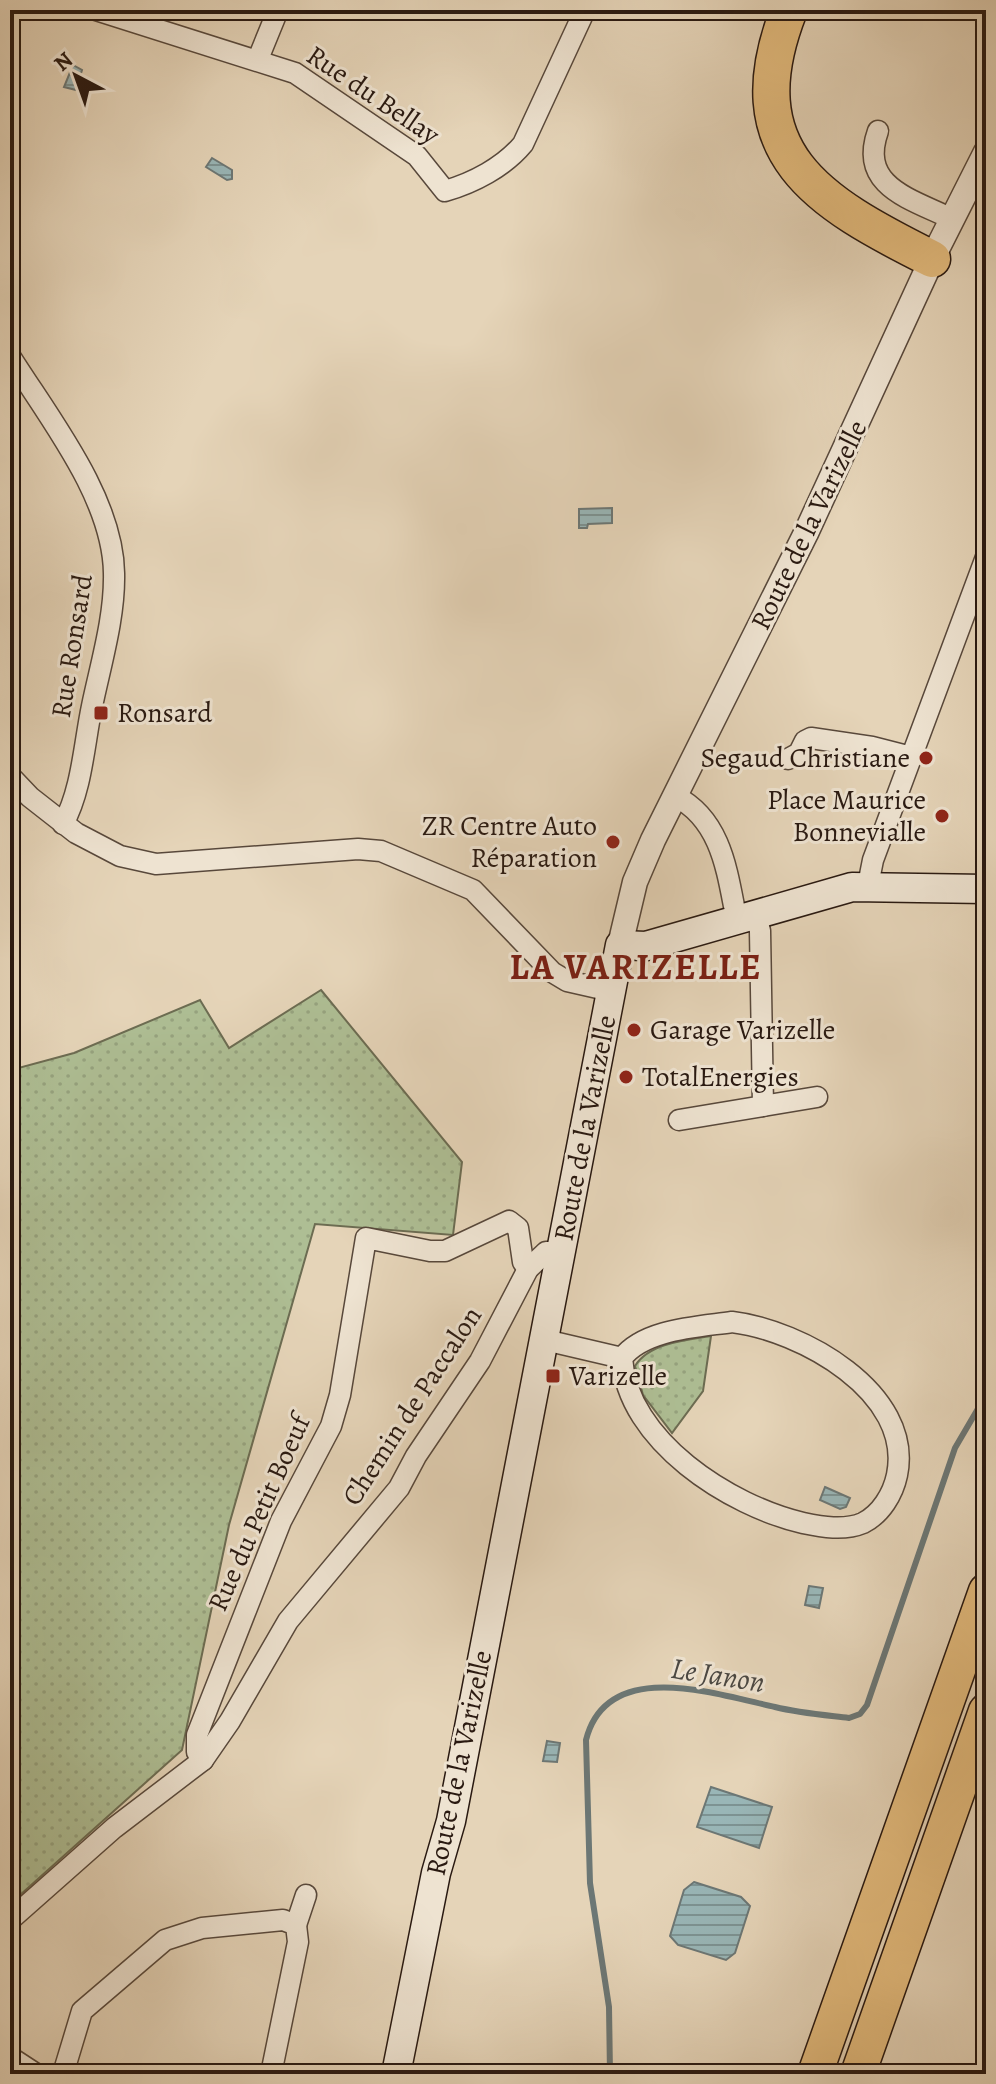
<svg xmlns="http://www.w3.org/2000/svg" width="996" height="2084" font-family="Alegreya,serif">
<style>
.grass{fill:url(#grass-dots);stroke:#6c6c52;stroke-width:2}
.water{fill:url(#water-rules);stroke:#6c7775;stroke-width:2}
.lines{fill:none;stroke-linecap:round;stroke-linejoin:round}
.stream{stroke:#6c7775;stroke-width:6}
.minor-casing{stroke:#58483b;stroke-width:23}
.tertiary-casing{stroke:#58483b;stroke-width:27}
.secondary-casing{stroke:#291911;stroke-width:31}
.trunk-casing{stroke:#291911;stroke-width:37}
.motorway-casing{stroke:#291911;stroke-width:39}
.minor{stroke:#eee3d1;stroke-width:20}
.tertiary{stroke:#eee3d1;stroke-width:24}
.secondary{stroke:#eee3d1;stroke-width:28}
.trunk{stroke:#e2ba7c;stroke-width:34}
.motorway{stroke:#e2ba7c;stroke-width:36}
.poi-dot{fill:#8f2418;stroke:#eee3d1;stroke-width:3}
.labels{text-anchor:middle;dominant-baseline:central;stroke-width:6;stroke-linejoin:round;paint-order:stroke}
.street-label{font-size:28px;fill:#291911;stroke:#eee3d1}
.poi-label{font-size:28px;fill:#291911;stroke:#eee3d1;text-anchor:start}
.water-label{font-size:30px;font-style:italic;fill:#4b4843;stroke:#eee3d1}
.district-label{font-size:36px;font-weight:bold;letter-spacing:2px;fill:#7a1f14;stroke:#eee3d1}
</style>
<defs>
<pattern id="grass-dots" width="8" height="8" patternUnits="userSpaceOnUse" patternTransform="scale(2)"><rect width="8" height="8" fill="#aebe94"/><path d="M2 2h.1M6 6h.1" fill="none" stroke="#96a37f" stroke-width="1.8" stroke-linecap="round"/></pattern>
<pattern id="water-rules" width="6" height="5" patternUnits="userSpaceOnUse" patternTransform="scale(2)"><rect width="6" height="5" fill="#99b6b7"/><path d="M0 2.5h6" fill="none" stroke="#7d9393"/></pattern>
</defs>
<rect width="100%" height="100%" fill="#e5d4b8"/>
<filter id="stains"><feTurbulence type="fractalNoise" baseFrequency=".0025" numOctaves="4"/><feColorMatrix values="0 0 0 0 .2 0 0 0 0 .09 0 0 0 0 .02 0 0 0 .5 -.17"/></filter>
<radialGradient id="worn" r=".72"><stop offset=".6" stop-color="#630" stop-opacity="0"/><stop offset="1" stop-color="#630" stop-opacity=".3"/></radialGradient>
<!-- grass -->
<g class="grass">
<path d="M 321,990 L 462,1162 L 453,1235 L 315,1224 L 229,1525 L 182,1750 L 10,1904 L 10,1065 L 15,1069 L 74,1053 L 200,1000 L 229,1048 Z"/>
<path d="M 711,1336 L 703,1391 L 672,1433 L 643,1395 L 635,1366 C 649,1343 686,1340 711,1336 Z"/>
</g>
<!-- water -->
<g class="water">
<path d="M 73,65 L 82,70 L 76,90 L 64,87 Z"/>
<path d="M 212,158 L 232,170 L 232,179 L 227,180 L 206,167 Z"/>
<path d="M 612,508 L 612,523 L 588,524 L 587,528 L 579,528 L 579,509 Z"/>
<path d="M 825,1487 L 850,1498 L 846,1507 L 840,1509 L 820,1500 Z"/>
<path d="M 809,1586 L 823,1588 L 819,1608 L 805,1605 Z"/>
<path d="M 547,1741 L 560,1743 L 557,1762 L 543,1761 Z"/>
<path d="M 711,1787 L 772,1807 L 759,1848 L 697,1827 Z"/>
<path d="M 694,1882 L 741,1897 L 750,1906 L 735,1953 L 726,1960 L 678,1945 L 670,1936 L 684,1890 Z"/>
</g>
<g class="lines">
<!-- stream -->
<path class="stream" d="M 610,2074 L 609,2007 L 590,1883 L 586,1740 C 607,1657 716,1694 775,1707 C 799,1713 824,1715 849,1718 L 860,1714 L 867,1705 L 955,1448 L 986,1395"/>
<defs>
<g id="minor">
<path d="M 96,10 L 295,73 L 417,156 L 445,191 C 473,183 504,167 523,144 L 585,10"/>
<path d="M 258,59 L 278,10"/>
<path d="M 878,131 C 858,187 912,199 952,219"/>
<path d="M 10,356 C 49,418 113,498 114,573 C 115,617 101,663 92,706 C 84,744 82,790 63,824"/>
<path d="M 788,759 L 799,753 L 805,741 L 811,738 L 872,747 L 911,757"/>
<path d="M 10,776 L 30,797 L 76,833 L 120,856 L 156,864 L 358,849 L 381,851 L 473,890 L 552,972 L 567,981 L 611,991"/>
<path d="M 675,796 C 718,818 726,864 734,906"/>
<path d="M 868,885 L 873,860 L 986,557"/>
<path d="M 763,1106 L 817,1097"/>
<path d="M 679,1120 L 763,1106 L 760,931 L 756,914"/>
<path d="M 732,1322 C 800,1330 914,1392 897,1475 C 893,1494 881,1514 863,1523 C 844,1531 822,1527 803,1523 C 730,1506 627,1441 622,1358 C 644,1329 698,1327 732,1322 Z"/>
<path d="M 545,1340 L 622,1358"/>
<path d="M 203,1760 L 197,1752 L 197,1735 L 281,1521 L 331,1426 L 340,1395 L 366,1238 L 430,1251 L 445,1251 L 509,1221 L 518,1228 L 523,1262 L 528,1269"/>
<path d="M 10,1920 L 114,1828 L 203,1760 L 230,1721 L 288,1621 L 399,1488 L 416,1456 L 480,1361 L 528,1269 L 546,1252 L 562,1252"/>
<path d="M 296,1925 L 306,1895"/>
<path d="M 10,2057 L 36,2074"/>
<path d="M 63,2074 L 82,2011 L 165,1940 L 202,1928 L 283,1920 L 296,1925 L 298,1942 L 271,2074"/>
</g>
<path id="tertiary" d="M 620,945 L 635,882 L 653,840 L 806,533 L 932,259 L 986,152"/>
<path id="secondary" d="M 396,2074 L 436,1873 L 451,1821 L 620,945 L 646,946 L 852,887 L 986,889"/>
<g id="trunk">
<path d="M 815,2074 L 986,1591"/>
<path d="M 858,2074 L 986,1711"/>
</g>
<path id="motorway" d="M 789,10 C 733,153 818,202 932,259"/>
</defs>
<!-- minor casing -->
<use href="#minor" class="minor-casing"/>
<!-- tertiary casing -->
<use href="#tertiary" class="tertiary-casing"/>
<!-- secondary casing -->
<use href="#secondary" class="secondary-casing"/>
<!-- trunk casing -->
<use href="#trunk" class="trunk-casing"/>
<!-- motorway casing -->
<use href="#motorway" class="motorway-casing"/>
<!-- minor -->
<use href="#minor" class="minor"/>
<!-- tertiary -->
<use href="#tertiary" class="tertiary"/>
<!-- secondary -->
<use href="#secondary" class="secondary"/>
<!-- trunk -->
<use href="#trunk" class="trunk"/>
<!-- motorway -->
<use href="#motorway" class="motorway"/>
</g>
<!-- markers -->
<g class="poi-dot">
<rect x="93" y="705" width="16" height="16" rx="4"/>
<circle cx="926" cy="758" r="8"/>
<circle cx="942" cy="816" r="8"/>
<circle cx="613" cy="842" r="8"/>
<circle cx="634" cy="1030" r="8"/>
<circle cx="626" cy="1077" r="8"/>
<rect x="545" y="1368" width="16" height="16" rx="4"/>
</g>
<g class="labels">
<!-- street labels -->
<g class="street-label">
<text transform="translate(373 95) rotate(34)">Rue du Bellay</text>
<text transform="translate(809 525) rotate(-64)">Route de la Varizelle</text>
<text transform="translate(72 646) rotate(-81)">Rue Ronsard</text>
<text transform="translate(585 1128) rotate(-79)">Route de la Varizelle</text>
<text transform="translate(412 1406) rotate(-57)">Chemin de Paccalon</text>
<text transform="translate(259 1513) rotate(-66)">Rue du Petit Boeuf</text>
<text transform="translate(459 1763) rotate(-78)">Route de la Varizelle</text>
</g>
<!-- poi labels -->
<g class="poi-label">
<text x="117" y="713">Ronsard</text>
<text x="910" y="758" text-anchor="end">Segaud Christiane</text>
<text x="926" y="800" text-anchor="end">Place Maurice<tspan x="926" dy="32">Bonnevialle</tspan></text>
<text x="597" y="826" text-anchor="end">ZR Centre Auto<tspan x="597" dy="32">Réparation</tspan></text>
<text x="650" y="1030">Garage Varizelle</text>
<text x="642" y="1077">TotalEnergies</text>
<text x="569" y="1376">Varizelle</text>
</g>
<!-- water labels -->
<g class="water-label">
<text transform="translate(718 1675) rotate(9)">Le Janon</text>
</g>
<!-- district labels -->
<g class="district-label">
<text x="636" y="966">LA VARIZELLE</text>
</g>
</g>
<!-- margin -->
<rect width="996" height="2084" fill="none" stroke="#e5d4b8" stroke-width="40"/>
<rect x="12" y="12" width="972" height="2060" fill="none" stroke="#291911" stroke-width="4"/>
<rect x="20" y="20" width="956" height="2044" fill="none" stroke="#291911" stroke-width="2"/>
<!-- north arrow -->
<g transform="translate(76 76) rotate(319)" stroke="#eee3d1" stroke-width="6" paint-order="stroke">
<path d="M0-6L14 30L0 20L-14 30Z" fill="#291911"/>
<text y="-12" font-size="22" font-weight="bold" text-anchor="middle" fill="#291911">N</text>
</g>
<rect width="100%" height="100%" filter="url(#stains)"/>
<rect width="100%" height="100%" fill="url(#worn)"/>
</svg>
